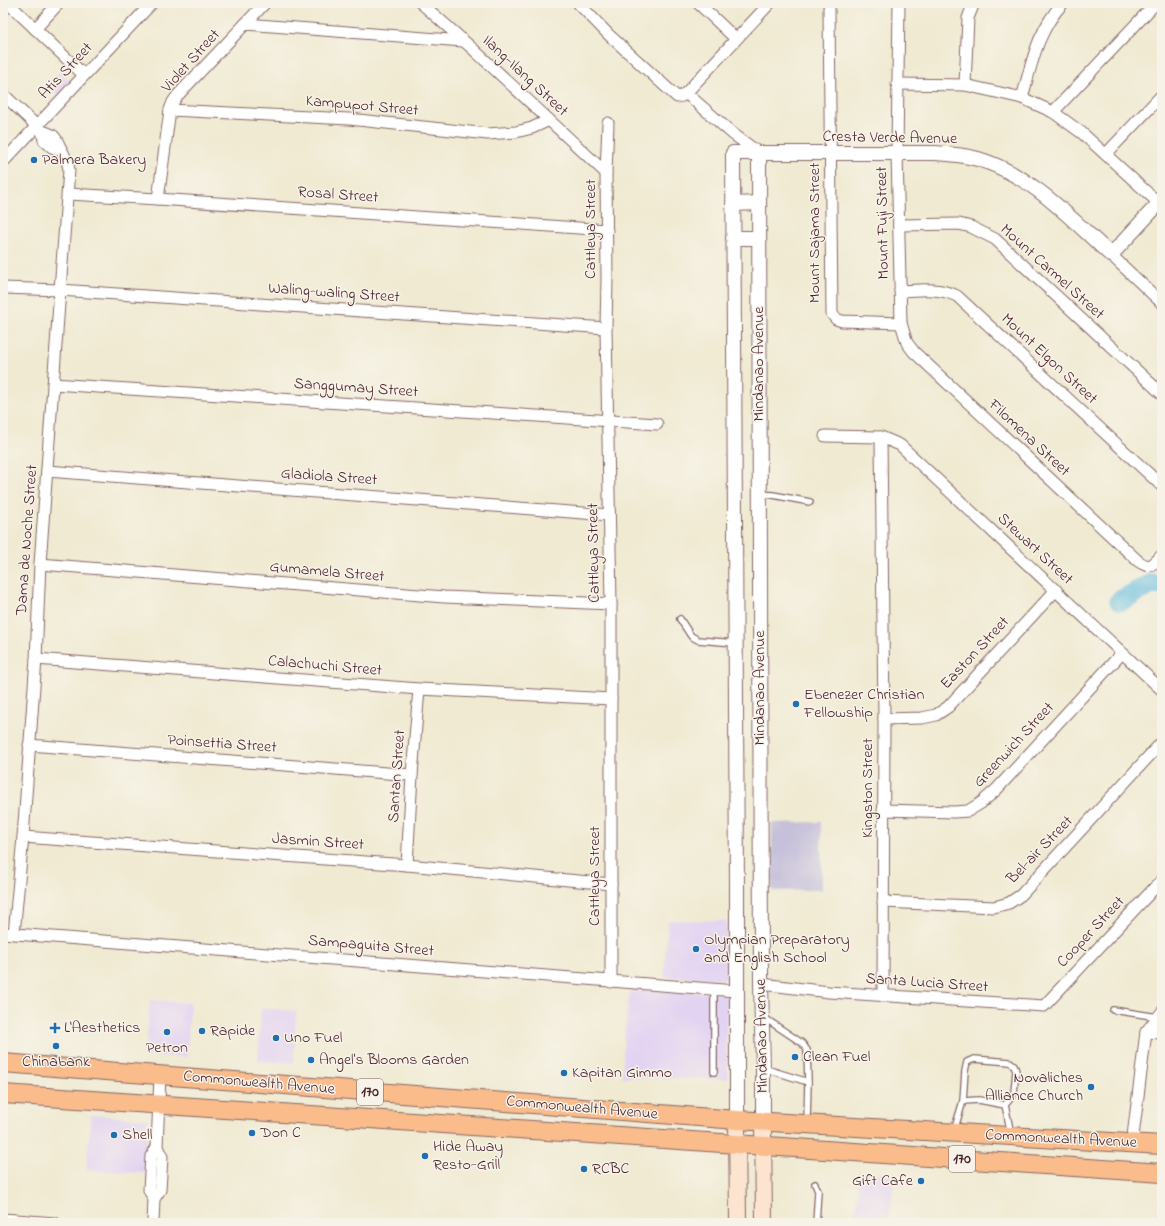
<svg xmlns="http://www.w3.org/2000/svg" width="1165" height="1226" font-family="'Indie Flower',sans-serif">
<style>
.built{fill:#e3d3f2}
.industrial{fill:#c6c0da}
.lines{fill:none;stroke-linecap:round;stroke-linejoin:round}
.river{stroke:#5fbbdd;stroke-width:21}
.service-casing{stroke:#846665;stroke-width:8}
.minor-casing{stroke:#846665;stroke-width:13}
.tertiary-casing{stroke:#846665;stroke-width:16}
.secondary-casing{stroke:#846665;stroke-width:18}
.primary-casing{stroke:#846665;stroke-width:20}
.service{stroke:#fff;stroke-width:5.5}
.minor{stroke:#fff;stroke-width:11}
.tertiary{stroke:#fff;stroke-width:14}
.secondary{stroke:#fde4d1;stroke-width:16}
.primary{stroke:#fabc8b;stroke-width:18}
.poi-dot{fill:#1f6fb2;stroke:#f7f3e8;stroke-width:1.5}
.labels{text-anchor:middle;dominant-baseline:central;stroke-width:3;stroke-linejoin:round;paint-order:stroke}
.shield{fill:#f7f3e8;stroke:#7e5f64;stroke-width:1}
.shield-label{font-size:15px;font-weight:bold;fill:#4a1f2b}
.street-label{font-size:16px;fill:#4a1f2b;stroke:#f7f3e8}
.poi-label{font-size:16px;fill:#4a1f2b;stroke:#f7f3e8;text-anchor:start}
</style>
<rect width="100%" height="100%" fill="#f7f3e8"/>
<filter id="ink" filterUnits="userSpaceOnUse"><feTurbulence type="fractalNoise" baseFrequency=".025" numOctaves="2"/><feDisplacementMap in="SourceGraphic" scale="8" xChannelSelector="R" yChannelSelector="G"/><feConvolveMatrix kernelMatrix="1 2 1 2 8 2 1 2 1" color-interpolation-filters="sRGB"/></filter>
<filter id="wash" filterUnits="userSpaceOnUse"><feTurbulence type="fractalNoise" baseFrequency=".012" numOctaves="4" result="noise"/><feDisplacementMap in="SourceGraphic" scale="16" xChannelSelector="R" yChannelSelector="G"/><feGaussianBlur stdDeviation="0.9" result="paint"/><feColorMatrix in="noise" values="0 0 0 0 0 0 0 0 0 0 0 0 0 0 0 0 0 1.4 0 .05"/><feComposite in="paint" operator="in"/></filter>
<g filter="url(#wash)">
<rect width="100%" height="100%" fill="#f0ead2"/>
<!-- built -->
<g class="built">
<path d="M 59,72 L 72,84 L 60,97 L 47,85 Z"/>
<path d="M 668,920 L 727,921 L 726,979 L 664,977 Z"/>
<path d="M 630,989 L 728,994 L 726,1036 L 728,1079 L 622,1077 L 624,1039 Z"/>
<path d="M 150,1000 L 190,1003 L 187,1057 L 145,1056 Z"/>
<path d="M 261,1008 L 296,1011 L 294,1063 L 258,1061 Z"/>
<path d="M 91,1115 L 148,1119 L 145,1173 L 86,1170 Z"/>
<path d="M 858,1172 L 895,1175 L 889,1223 L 855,1223 Z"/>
</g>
<!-- industrial -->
<path class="industrial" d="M 821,822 L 822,890 L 772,891 L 772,823 Z"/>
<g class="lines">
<!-- river -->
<path class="river" d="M 1120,601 L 1151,584 L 1162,585"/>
</g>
</g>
<g filter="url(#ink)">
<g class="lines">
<defs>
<g id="service">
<path d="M 759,3 L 764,9"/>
<path d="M 760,494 L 773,495 L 810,502"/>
<path d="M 680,619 L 691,636 L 698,640 L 735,643"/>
<path d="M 714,989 L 714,1072"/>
<path d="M 1113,1010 L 1158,1017"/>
<path d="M 763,1017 L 802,1043 L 807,1050 L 808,1082"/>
<path d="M 763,1068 L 808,1082 L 807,1122"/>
<path d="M 963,1101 L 965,1071 L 967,1062 L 974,1059 L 1010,1062 L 1014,1065 L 1016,1071 L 1014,1092 L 1011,1098 L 1005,1105"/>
<path d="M 954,1131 L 963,1101 L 979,1100 L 1005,1105 L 1011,1134"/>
<path d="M 815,1184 L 818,1191 L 816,1223"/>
</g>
<g id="minor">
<path d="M 8,3 L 84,75"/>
<path d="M 421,3 L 474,50 L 606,173"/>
<path d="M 578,3 L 609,35 L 677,97 L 682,96 L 686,93 L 770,3"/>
<path d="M 698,3 L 736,39"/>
<path d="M 899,3 L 897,153 L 901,323 L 907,343 L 914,352 L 1138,561 C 1151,570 1153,564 1162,555"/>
<path d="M 829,8 L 832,314 L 836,319 L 842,321 L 901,323"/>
<path d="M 245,24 L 463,41"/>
<path d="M 35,29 L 59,3"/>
<path d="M 897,84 L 965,85 L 1022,98 L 1053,112 L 1082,133 L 1162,206"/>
<path d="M 965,85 L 968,18 L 974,3"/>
<path d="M 686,93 L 733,134 L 759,153"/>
<path d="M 3,94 L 42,131 L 44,140 L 52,147 L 61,150"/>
<path d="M 1022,98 C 1032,63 1037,31 1063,3"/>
<path d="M 170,110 L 349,119 L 488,134 L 516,132 L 532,128 L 549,120"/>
<path d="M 1053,112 L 1156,3"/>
<path d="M 608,123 L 606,173 L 607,279 L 606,328 L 611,604 L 611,982"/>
<path d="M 1106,154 L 1162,95"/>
<path d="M 3,162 L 152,3"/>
<path d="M 68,194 L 158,199 L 607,230"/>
<path d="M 158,199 L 170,110 L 173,102 L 178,95 L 265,3"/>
<path d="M 899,225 L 959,224 L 971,227 L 995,239 L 1162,394"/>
<path d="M 1111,255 L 1162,303"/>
<path d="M 3,288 L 60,290 L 606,328"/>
<path d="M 900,291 C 921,290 938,287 957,296 L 1162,486"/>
<path d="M 53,384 L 657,424"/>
<path d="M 825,436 L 881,437 L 900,445 L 1162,690"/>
<path d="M 881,437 L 884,719 L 883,996"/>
<path d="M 47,471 L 609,515"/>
<path d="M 40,564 L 444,597 L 611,604"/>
<path d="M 36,659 L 419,689 L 611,699"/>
<path d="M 884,719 L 922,718 L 936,715 L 948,707 L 1056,590"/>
<path d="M 29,745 L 412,775"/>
<path d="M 883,810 L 954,812 L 968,811 L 981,803 L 996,790 L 1122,653"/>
<path d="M 23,837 L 407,865 L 611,884"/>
<path d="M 407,865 L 412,775 L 419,689"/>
<path d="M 883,902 L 994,907 L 1009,903 L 1021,895 L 1162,742"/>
<path d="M 3,933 L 736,991"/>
<path d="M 14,934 L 23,837 L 36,659 L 40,564 L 60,290 L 69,170 C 68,160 65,157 61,149 C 55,137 56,135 42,131"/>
<path d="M 761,984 L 829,992 L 1044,1006 L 1162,880"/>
<path d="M 1146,1032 L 1162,1033"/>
<path d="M 1132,1144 L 1146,1032 L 1162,1012"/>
<path d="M 154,1199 L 149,1190 L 151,1156 L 157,1147"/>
<path d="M 3,1219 L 55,1223"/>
<path d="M 153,1223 L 154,1199 L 160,1190 L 161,1174 L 162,1157 L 157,1147 L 160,1075"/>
</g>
<g id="tertiary">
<path d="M 759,153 L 761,984 L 763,1068 L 763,1122"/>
<path d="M 733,204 L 759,203"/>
<path d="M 733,238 L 759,238"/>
<path d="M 737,1120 L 737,890 L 733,153 L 935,153 C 950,154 964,155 978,159 C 1032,175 1070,218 1111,255 L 1162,200"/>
</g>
<g id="secondary">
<path d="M 737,1120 L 738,1223"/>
<path d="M 763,1122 L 764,1223"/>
</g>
<g id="primary">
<path d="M 3,1063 L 737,1120 L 1162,1145"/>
<path d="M 3,1094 L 1162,1173"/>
</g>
</defs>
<!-- service casing -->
<use href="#service" class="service-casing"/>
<!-- minor casing -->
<use href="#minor" class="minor-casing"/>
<!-- tertiary casing -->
<use href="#tertiary" class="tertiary-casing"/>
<!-- secondary casing -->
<use href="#secondary" class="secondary-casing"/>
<!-- primary casing -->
<use href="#primary" class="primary-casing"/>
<!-- service -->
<use href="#service" class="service"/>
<!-- minor -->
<use href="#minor" class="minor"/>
<!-- tertiary -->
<use href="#tertiary" class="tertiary"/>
<!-- secondary -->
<use href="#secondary" class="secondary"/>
<!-- primary -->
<use href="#primary" class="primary"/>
</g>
</g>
<!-- markers -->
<g class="poi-dot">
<circle cx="34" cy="160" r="4"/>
<circle cx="796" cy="704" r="4"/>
<circle cx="696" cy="949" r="4"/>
<path d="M53 1022h4v4h4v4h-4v4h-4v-4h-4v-4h4z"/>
<circle cx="202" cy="1031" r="4"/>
<circle cx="167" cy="1032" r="4"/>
<circle cx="276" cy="1038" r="4"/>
<circle cx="56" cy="1046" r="4"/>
<circle cx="795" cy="1057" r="4"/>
<circle cx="311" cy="1060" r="4"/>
<circle cx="564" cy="1073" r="4"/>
<circle cx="1091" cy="1087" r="4"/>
<circle cx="252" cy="1133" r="4"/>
<circle cx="114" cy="1135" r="4"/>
<circle cx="425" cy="1156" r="4"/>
<circle cx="584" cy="1169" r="4"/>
<circle cx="921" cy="1181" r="4"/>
</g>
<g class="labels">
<!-- shield labels -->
<g class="shield">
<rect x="357" y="1079" width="26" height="26" rx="3"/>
<rect x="949" y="1146" width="26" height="26" rx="3"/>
</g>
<g class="shield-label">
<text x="370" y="1092">170</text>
<text x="962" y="1159">170</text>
</g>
<!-- street labels -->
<g class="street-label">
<text transform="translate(191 61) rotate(-48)">Violet Street</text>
<text transform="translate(66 71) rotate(-47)">Atis Street</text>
<text transform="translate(525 76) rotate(43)">Ilang-Ilang Street</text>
<text transform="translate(362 106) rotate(5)">Kampupot Street</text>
<text transform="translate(890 138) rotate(1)">Cresta Verde Avenue</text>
<text transform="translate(338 195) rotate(4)">Rosal Street</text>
<text transform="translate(883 223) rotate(-91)">Mount Fuji Street</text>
<text transform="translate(591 229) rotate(-90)">Cattleya Street</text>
<text transform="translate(815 233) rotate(-90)">Mount Sajama Street</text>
<text transform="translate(1052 272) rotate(42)">Mount Carmel Street</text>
<text transform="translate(334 293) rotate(4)">Waling-waling Street</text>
<text transform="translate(1049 359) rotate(43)">Mount Elgon Street</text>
<text transform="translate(759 364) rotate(-90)">Mindanao Avenue</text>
<text transform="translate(356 388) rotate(4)">Sanggumay Street</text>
<text transform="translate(1029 438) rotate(43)">Filomena Street</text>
<text transform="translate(329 477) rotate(4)">Gladiola Street</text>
<text transform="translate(27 540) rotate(-86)">Dama de Noche Street</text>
<text transform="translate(1035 549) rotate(43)">Stewart Street</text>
<text transform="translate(594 553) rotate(-91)">Cattleya Street</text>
<text transform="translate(327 572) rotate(5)">Gumamela Street</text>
<text transform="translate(975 653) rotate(-47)">Easton Street</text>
<text transform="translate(325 666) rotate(5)">Calachuchi Street</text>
<text transform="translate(760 688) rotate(-90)">Mindanao Avenue</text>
<text transform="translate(222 744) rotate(4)">Poinsettia Street</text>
<text transform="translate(1014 745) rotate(-47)">Greenwich Street</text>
<text transform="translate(397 776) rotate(-86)">Santan Street</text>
<text transform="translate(868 788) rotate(-90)">Kingston Street</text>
<text transform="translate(318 842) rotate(4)">Jasmin Street</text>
<text transform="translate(1040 850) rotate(-46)">Bel-air Street</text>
<text transform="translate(595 876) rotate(-90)">Cattleya Street</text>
<text transform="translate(1091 932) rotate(-47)">Cooper Street</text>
<text transform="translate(371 946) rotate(5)">Sampaguita Street</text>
<text transform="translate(927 983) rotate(4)">Santa Lucia Street</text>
<text transform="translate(762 1036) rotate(-91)">Mindanao Avenue</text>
<text transform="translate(259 1083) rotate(5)">Commonwealth Avenue</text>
<text transform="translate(582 1108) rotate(5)">Commonwealth Avenue</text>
<text transform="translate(1061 1139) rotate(3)">Commonwealth Avenue</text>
</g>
<!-- poi labels -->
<g class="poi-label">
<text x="42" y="160">Palmera Bakery</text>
<text x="804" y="695">Ebenezer Christian<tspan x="804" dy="18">Fellowship</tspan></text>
<text x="704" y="940">Olympian Preparatory<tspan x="704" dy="18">and English School</tspan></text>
<text x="64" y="1028">L'Aesthetics</text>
<text x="210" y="1031">Rapide</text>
<text x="284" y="1038">Uno Fuel</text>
<text x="167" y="1048" text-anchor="middle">Petron</text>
<text x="803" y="1057">Clean Fuel</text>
<text x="319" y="1060">Angel's Blooms Garden</text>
<text x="56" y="1062" text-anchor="middle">Chinabank</text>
<text x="572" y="1073">Kapitan Gimmo</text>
<text x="1083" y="1078" text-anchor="end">Novaliches<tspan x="1083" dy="18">Alliance Church</tspan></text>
<text x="260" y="1133">Don C</text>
<text x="122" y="1135">Shell</text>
<text x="433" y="1147">Hide Away<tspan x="433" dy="18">Resto-Grill</tspan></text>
<text x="592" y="1169">RCBC</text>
<text x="913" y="1181" text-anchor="end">Gift Cafe</text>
</g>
</g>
<!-- margin -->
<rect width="1165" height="1226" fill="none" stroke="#f7f3e8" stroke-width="16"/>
</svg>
